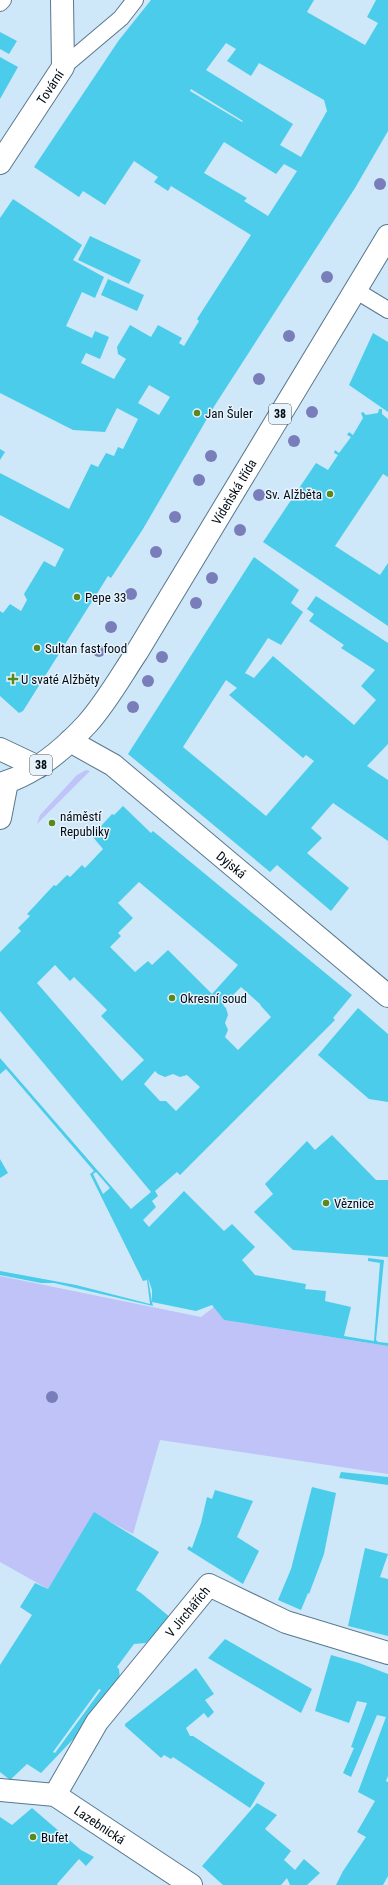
<svg xmlns="http://www.w3.org/2000/svg" width="388" height="1885" font-family="'Roboto Condensed',sans-serif">
<style>
.green{fill:#bfc3f8}
.building{fill:#4bccea;fill-rule:evenodd}
.lines{fill:none;stroke-linecap:round;stroke-linejoin:round}
.service-casing{stroke:#5a778c;stroke-width:18}
.minor-casing{stroke:#5a778c;stroke-width:24}
.primary-casing{stroke:#5a778c;stroke-width:24}
.service{stroke:#fff;stroke-width:16}
.minor{stroke:#fff;stroke-width:22}
.primary{stroke:#fff;stroke-width:22}
.tree{fill:#797eba}
.poi-dot{fill:#5a881b;stroke:#e6f3fc;stroke-width:1.5}
.labels{text-anchor:middle;dominant-baseline:central;stroke-width:3;stroke-linejoin:round;paint-order:stroke}
.shield{fill:#e6f3fc;stroke:#47525a;stroke-width:1}
.shield-label{font-size:12px;font-weight:bold;fill:#030d15}
.street-label{font-size:13px;fill:#030d15;stroke:#e6f3fc}
.poi-label{font-size:13px;fill:#030d15;stroke:#e6f3fc;text-anchor:start}
</style>
<rect width="100%" height="100%" fill="#cee8fa"/>
<!-- green -->
<g class="green">
<path d="M 86,770 L 90,771 L 37,824 L 40,815 L 77,775 Z"/>
<path d="M 0,1276 L 201,1317 L 214,1307 L 224,1320 L 388,1346 L 388,1474 L 160,1440 L 133,1534 L 94,1513 L 48,1589 L 0,1562 Z"/>
</g>
<!-- building -->
<g class="building">
<path d="M 151,0 L 314,0 L 307,12 L 365,45 L 378,23 L 367,17 L 376,0 L 388,0 L 388,131 L 355,188 L 215,405 L 143,529 L 111,578 L 108,576 L 23,711 L 19,713 L 0,696 L 0,611 L 3,613 L 10,604 L 21,611 L 27,600 L 24,594 L 44,561 L 55,567 L 64,549 L 0,515 L 0,473 L 69,509 L 91,464 L 98,467 L 106,453 L 114,456 L 118,447 L 123,449 L 138,419 L 117,408 L 105,432 L 73,430 L 0,393 L 0,218 L 13,199 L 82,245 L 73,260 L 104,277 L 95,298 L 82,292 L 66,326 L 92,338 L 95,331 L 109,337 L 100,359 L 86,353 L 81,363 L 114,379 L 126,359 L 118,354 L 117,347 L 130,325 L 151,337 L 158,325 L 182,338 L 179,343 L 184,346 L 199,321 L 197,319 L 251,235 L 171,186 L 168,191 L 154,182 L 158,177 L 134,161 L 105,205 L 83,191 L 79,197 L 34,167 L 119,40 ZM 226,43 L 236,49 L 227,61 L 251,76 L 259,63 L 324,100 L 327,111 L 301,157 L 280,145 L 293,124 L 206,70 ZM 191,89 L 243,121 L 242,122 L 190,91 ZM 224,142 L 276,174 L 284,164 L 297,171 L 268,216 L 244,201 L 247,198 L 204,173 ZM 149,385 L 170,397 L 159,415 L 138,403 Z"/>
<path d="M 0,32 L 17,41 L 9,54 L 0,49 Z"/>
<path d="M 0,57 L 18,67 L 0,99 Z"/>
<path d="M 90,236 L 141,260 L 129,284 L 78,260 Z"/>
<path d="M 108,279 L 144,295 L 137,311 L 101,295 Z"/>
<path d="M 373,333 L 388,342 L 388,412 L 349,385 Z"/>
<path d="M 379,409 L 382,409 L 382,414 L 388,419 L 388,477 L 383,474 L 335,546 L 380,575 L 388,563 L 388,626 L 263,542 L 316,463 L 328,470 L 338,455 L 334,453 L 335,450 L 339,453 L 351,437 L 347,435 L 349,432 L 353,435 L 363,418 L 361,413 L 363,412 L 366,415 L 378,413 Z"/>
<path d="M 0,449 L 5,452 L 0,460 Z"/>
<path d="M 254,557 L 299,590 L 291,603 L 303,612 L 281,645 L 268,638 L 245,673 L 254,678 L 273,656 L 354,725 L 376,700 L 361,686 L 375,670 L 341,648 L 344,645 L 309,621 L 314,614 L 307,609 L 316,596 L 388,643 L 388,744 L 367,766 L 388,780 L 388,841 L 333,803 L 311,828 L 322,838 L 307,853 L 349,888 L 331,911 L 277,865 L 270,872 L 128,754 ZM 226,680 L 237,688 L 229,695 L 303,758 L 306,755 L 314,761 L 266,816 L 183,747 Z"/>
<path d="M 123,806 L 151,833 L 153,831 L 352,995 L 333,1018 L 335,1020 L 180,1175 L 177,1172 L 155,1191 L 158,1196 L 152,1201 L 156,1207 L 143,1220 L 149,1227 L 184,1191 L 224,1231 L 232,1224 L 255,1247 L 242,1260 L 255,1275 L 306,1284 L 305,1289 L 326,1291 L 325,1301 L 351,1307 L 344,1336 L 374,1341 L 380,1263 L 368,1261 L 368,1258 L 384,1260 L 376,1340 L 378,1342 L 388,1343 L 388,1346 L 224,1320 L 212,1305 L 196,1311 L 152,1302 L 152,1290 L 148,1278 L 152,1302 L 153,1306 L 54,1283 L 41,1283 L 0,1275 L 0,1271 L 76,1285 L 150,1304 L 147,1280 L 143,1281 L 90,1174 L 94,1171 L 6,1069 L 0,1074 L 0,1058 L 131,1209 L 151,1192 L 0,1011 L 0,952 L 21,931 L 18,928 L 30,916 L 27,914 L 54,885 L 56,886 L 67,875 L 70,877 L 82,865 L 85,868 L 103,849 L 92,836 L 112,814 L 114,815 ZM 139,882 L 238,965 L 212,994 L 168,950 L 152,965 L 148,961 L 135,972 L 110,947 L 121,936 L 118,933 L 133,918 L 118,903 ZM 55,965 L 70,981 L 74,977 L 107,1010 L 101,1016 L 144,1060 L 122,1081 L 37,983 ZM 241,987 L 260,1004 L 261,1006 L 271,1017 L 238,1050 L 225,1037 L 228,1030 L 225,1023 L 228,1015 L 226,1008 L 223,1005 ZM 155,1071 L 158,1074 L 165,1077 L 173,1074 L 180,1077 L 187,1075 L 200,1087 L 176,1111 L 166,1101 L 160,1101 L 144,1084 ZM 96,1172 L 110,1188 L 103,1194 L 93,1174 Z"/>
<path d="M 358,1008 L 388,1034 L 388,1102 L 369,1099 L 318,1055 Z"/>
<path d="M 332,1135 L 376,1180 L 388,1180 L 388,1257 L 293,1250 L 254,1212 L 273,1194 L 265,1184 L 307,1141 L 315,1150 Z"/>
<path d="M 0,1159 L 8,1173 L 0,1178 Z"/>
<path d="M 341,1472 L 388,1477 L 388,1485 L 339,1478 Z"/>
<path d="M 312,1487 L 336,1493 L 324,1554 L 309,1594 L 308,1593 L 301,1610 L 278,1600 L 291,1569 Z"/>
<path d="M 215,1490 L 253,1501 L 237,1537 L 259,1551 L 243,1584 L 187,1549 L 189,1546 L 192,1548 L 201,1523 L 207,1497 L 212,1499 Z"/>
<path d="M 94,1512 L 159,1552 L 136,1590 L 141,1593 L 171,1618 L 146,1643 L 134,1644 L 117,1667 L 119,1669 L 121,1689 L 41,1773 L 27,1764 L 10,1780 L 0,1772 L 0,1665 L 32,1615 L 20,1607 L 35,1583 L 48,1589 ZM 99,1689 L 101,1690 L 55,1753 L 53,1752 Z"/>
<path d="M 365,1548 L 388,1554 L 380,1577 L 388,1579 L 388,1636 L 348,1626 Z"/>
<path d="M 225,1639 L 312,1689 L 301,1713 L 208,1658 Z"/>
<path d="M 331,1655 L 359,1663 L 388,1674 L 388,1776 L 386,1781 L 388,1782 L 388,1876 L 383,1885 L 336,1885 L 343,1871 L 366,1837 L 357,1832 L 375,1801 L 358,1792 L 386,1717 L 377,1715 L 351,1777 L 343,1773 L 354,1748 L 351,1747 L 367,1703 L 357,1701 L 349,1723 L 315,1711 Z"/>
<path d="M 196,1668 L 214,1694 L 205,1700 L 214,1712 L 208,1718 L 204,1713 L 186,1728 L 190,1736 L 193,1736 L 265,1783 L 250,1808 L 173,1757 L 171,1759 L 164,1755 L 161,1758 L 125,1726 L 125,1724 Z"/>
<path d="M 257,1803 L 277,1815 L 265,1829 L 291,1851 L 284,1860 L 295,1870 L 304,1859 L 320,1873 L 307,1885 L 290,1885 L 287,1878 L 281,1885 L 223,1885 L 202,1866 Z"/>
<path d="M 32,1808 L 81,1850 L 94,1857 L 86,1866 L 79,1859 L 57,1884 L 58,1885 L 0,1885 L 0,1817 L 12,1825 Z"/>
</g>
<g class="lines">
<defs>
<g id="service">
<path d="M 0,3 L 3,0"/>
<path d="M 63,67 L 121,18 L 135,0"/>
<path d="M 355,290 L 388,310"/>
</g>
<g id="minor">
<path id="s1" d="M 0,163 L 63,67 L 62,0"/>
<path id="s2" d="M 70,741 L 113,765 L 388,996"/>
<path d="M 0,749 L 38,767"/>
<path d="M 0,818 L 7,782"/>
<path id="s3" d="M 0,1790 L 55,1795 L 191,1885"/>
<path id="s4" d="M 55,1795 L 97,1722 L 209,1585 L 286,1622 L 388,1653"/>
</g>
<g id="primary">
<path id="s5" d="M 0,784 C 33,775 64,749 87,724 C 106,703 121,676 137,652 L 388,236"/>
</g>
</defs>
<!-- service casing -->
<use href="#service" class="service-casing"/>
<!-- minor casing -->
<use href="#minor" class="minor-casing"/>
<!-- primary casing -->
<use href="#primary" class="primary-casing"/>
<!-- service -->
<use href="#service" class="service"/>
<!-- minor -->
<use href="#minor" class="minor"/>
<!-- primary -->
<use href="#primary" class="primary"/>
</g>
<!-- trees -->
<g class="tree">
<circle cx="380" cy="184" r="6"/>
<circle cx="327" cy="277" r="6"/>
<circle cx="289" cy="336" r="6"/>
<circle cx="259" cy="379" r="6"/>
<circle cx="312" cy="412" r="6"/>
<circle cx="294" cy="441" r="6"/>
<circle cx="211" cy="456" r="6"/>
<circle cx="199" cy="480" r="6"/>
<circle cx="259" cy="495" r="6"/>
<circle cx="175" cy="517" r="6"/>
<circle cx="240" cy="530" r="6"/>
<circle cx="156" cy="552" r="6"/>
<circle cx="212" cy="578" r="6"/>
<circle cx="131" cy="594" r="6"/>
<circle cx="196" cy="603" r="6"/>
<circle cx="111" cy="627" r="6"/>
<circle cx="99" cy="651" r="6"/>
<circle cx="162" cy="657" r="6"/>
<circle cx="148" cy="681" r="6"/>
<circle cx="133" cy="707" r="6"/>
<circle cx="52" cy="1397" r="6"/>
</g>
<!-- markers -->
<g class="poi-dot">
<circle cx="197" cy="413" r="4"/>
<circle cx="330" cy="494" r="4"/>
<circle cx="77" cy="597" r="4"/>
<circle cx="37" cy="648" r="4"/>
<path d="M11 673h4v4h4v4h-4v4h-4v-4h-4v-4h4z"/>
<circle cx="52" cy="823" r="4"/>
<circle cx="172" cy="998" r="4"/>
<circle cx="326" cy="1203" r="4"/>
<circle cx="33" cy="1837" r="4"/>
</g>
<g class="labels">
<!-- shield labels -->
<g class="shield">
<rect x="269" y="404" width="22" height="20" rx="3"/>
<rect x="30" y="755" width="22" height="20" rx="3"/>
</g>
<g class="shield-label">
<text x="280" y="414">38</text>
<text x="41" y="765">38</text>
</g>
<!-- street labels -->
<g class="street-label">
<text stroke="none"><textPath href="#s1" startOffset="91">Tovární</textPath></text>
<text stroke="none"><textPath href="#s5" startOffset="382">Vídeňská třída</textPath></text>
<text stroke="none"><textPath href="#s2" startOffset="204">Dyjská</textPath></text>
<text stroke="none"><textPath href="#s4" startOffset="227">V Jirchářích</textPath></text>
<text stroke="none"><textPath href="#s3" startOffset="109">Lazebnická</textPath></text>
</g>
<!-- poi labels -->
<g class="poi-label">
<text x="205" y="413">Jan Šuler</text>
<text x="322" y="494" text-anchor="end">Sv. Alžběta</text>
<text x="85" y="597">Pepe 33</text>
<text x="45" y="648">Sultan fast food</text>
<text x="21" y="679">U svaté Alžběty</text>
<text x="60" y="816">náměstí<tspan x="60" dy="15">Republiky</tspan></text>
<text x="180" y="998">Okresní soud</text>
<text x="334" y="1203">Věznice</text>
<text x="41" y="1837">Bufet</text>
</g>
</g>
</svg>
